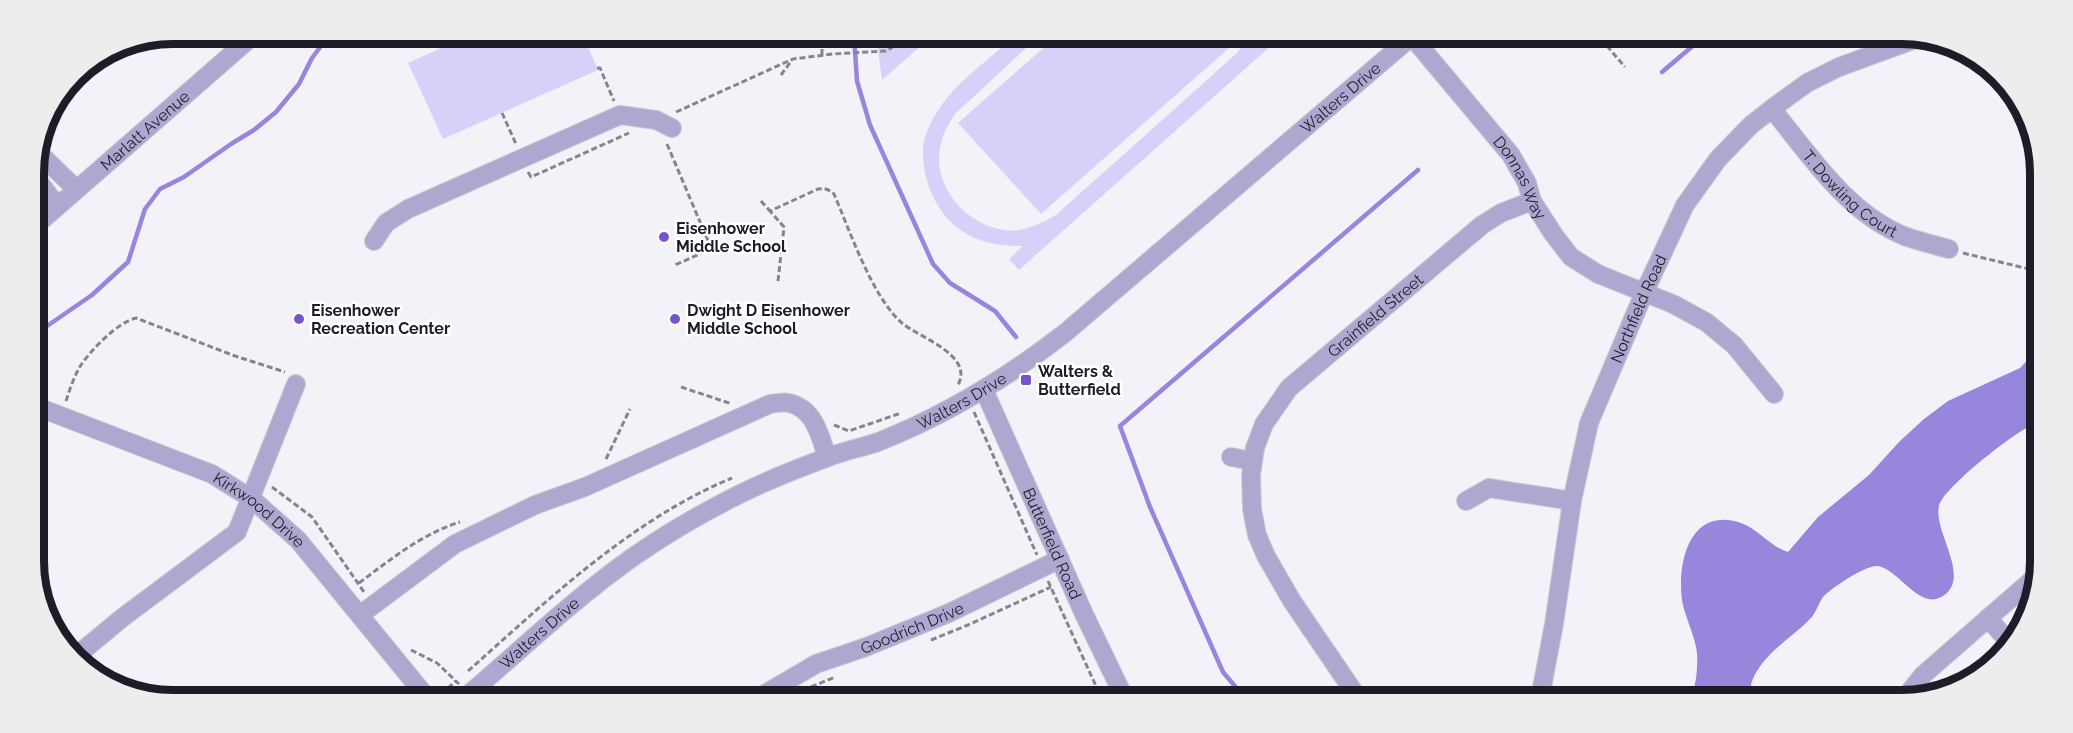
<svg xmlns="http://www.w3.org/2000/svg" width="2073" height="733" font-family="Raleway,sans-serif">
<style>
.green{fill:#d7d1f9}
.water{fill:#9885dc}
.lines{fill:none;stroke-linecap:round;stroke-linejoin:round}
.stream{stroke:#9885dc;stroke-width:4.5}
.minor-casing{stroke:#cdcbd4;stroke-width:20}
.path{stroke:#86858f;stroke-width:3;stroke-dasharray:6 3;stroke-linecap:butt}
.minor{stroke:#aea7cf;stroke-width:18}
.poi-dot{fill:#7855ce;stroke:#fff;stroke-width:2}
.labels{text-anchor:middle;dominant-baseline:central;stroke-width:5;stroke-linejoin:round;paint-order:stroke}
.street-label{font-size:16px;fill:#1e1c29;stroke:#fff}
.poi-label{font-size:16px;font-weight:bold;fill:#1e1c29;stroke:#fff;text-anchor:start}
.rim{fill:none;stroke:#1e1c29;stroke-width:8}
</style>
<rect width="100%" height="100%" fill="#f3f2f9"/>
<!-- green -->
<g class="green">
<path d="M 472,34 L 583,35 L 598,70 L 443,139 L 408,63 Z"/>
<path d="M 876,36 L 932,36 L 882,80 Z"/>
<path d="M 1015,36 L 1038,37 L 955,114 C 948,125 942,135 940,148 C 933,187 966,225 1004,230 C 1022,233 1043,223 1057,214 L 1236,54 L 1249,37 L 1280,38 L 1019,270 L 1009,259 L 1023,246 C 1003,246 983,244 965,233 C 937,216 921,179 923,147 C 924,135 932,119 939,109 C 956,82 991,58 1015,36 Z"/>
<path d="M 1056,37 L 1234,37 L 1237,41 L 1041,214 L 958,123 Z"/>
</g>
<!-- water -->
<path class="water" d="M 2036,351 L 2035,424 C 2017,430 1943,488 1939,506 C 1933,532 1972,577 1943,596 C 1919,612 1897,566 1876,566 C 1863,567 1835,586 1825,595 C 1820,599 1817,611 1811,618 C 1792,638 1763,653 1752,681 C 1750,686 1751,694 1750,699 L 1691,699 C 1696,684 1698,669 1697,653 C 1695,635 1685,618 1682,600 C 1677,562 1690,506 1741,523 C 1758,529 1771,547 1788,552 L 1818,517 L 1869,475 L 1899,442 L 1924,419 L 1948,401 L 2020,368 Z"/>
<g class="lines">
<!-- stream -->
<g class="stream">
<path d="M 854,36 L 857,81 L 870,125 L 933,264 L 950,283 L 995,311 L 1016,337"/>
<path d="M 1662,72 L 1701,39"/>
<path d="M 34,335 L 92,295 L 128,262 L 145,209 L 160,189 L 184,177 L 231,144 L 254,130 L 276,112 L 299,84 L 312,58 L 330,34"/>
<path d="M 1244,697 L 1223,672 L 1150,507 L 1120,426 L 1418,170"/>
</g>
<defs>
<g id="minor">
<path id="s1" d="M 1413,38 L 1511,155 L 1527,183 L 1532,201 L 1554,235 L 1571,257 L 1598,274 L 1673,304 L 1706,322 L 1734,345 L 1774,394"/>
<path id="s2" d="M 1772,109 C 1810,155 1846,212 1904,236 C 1918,241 1934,245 1949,249"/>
<path d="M 36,153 L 42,156 L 76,189"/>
<path d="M 33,174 L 57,206"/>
<path id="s3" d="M 34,227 L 256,33"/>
<path d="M 374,241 L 386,223 L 408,209 L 620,115 L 656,120 L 672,128"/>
<path id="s4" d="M 984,390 L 1084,614 L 1124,697"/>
<path id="s5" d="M 35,406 L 212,474 L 252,499 L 298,540 L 424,694"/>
<path d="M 1231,457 L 1252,461"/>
<path d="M 1466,501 L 1489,488 L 1572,501"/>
<path d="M 360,615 L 455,544 L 535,505 L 585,487 L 770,404 C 776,403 784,402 789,403 C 815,409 820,436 827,457"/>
<path d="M 1988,618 L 2007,640"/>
<path d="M 75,657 L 122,618 L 237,532 L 296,384"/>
<path id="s6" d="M 469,694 C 523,648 575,598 633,557 C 666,534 702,513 738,495 C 766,481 796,469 826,458 C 843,451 861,448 878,442 C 946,415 1007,378 1065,333 L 1410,38"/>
<path id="s7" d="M 763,695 L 816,664 L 866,647 L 949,613 L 1060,559"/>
<path id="s8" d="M 1358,698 L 1292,601 L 1266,556 L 1257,535 L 1252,509 L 1251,475 L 1255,448 L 1264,424 L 1289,388 L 1482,225 L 1501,213 L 1532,201"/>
<path id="s9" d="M 1540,698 L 1554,624 L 1572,501 L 1589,423 L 1644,293 L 1685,205 L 1718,159 L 1751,125 L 1774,107 L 1807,83 L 1839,67 L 1913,40"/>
<path d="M 1903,700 L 1923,675 L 2033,579"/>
</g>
</defs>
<!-- minor casing -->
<use href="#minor" class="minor-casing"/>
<!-- path -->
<g class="path">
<path d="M 1601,39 L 1625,67"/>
<path d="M 822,55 L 822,36"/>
<path d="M 597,68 L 600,68 L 614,101"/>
<path d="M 781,75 L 792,60"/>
<path d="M 676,112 L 793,59 L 833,54 L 886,51 L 901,42 L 906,36"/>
<path d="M 502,113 L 516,144"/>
<path d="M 667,144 L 709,243 L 709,248 L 704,252 L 675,265"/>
<path d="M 528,172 L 531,177 L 629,133"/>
<path d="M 761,201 L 770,211"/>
<path d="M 1963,253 L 2037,271"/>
<path d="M 778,281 L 784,227 L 770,211 L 818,189 C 825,188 828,189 834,194 C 850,231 872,297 902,323 C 920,338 974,355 958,385"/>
<path d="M 681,387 L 732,404"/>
<path d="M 66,401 C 70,389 74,376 81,365 C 91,350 118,322 136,318 L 235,356 L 285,372"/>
<path d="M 974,412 L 1037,555"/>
<path d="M 834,425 L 849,431 L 901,413"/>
<path d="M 606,459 L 630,409"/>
<path d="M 272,487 L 312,517 L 364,592"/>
<path d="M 1048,581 L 1101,697"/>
<path d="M 359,583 C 391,559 422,534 460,522"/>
<path d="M 931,640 L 968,625 L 1051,587"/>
<path d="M 411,650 L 437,663 L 459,684"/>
<path d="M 468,671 C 549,599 631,520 732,478"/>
<path d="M 811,687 L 835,677"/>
<path d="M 441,694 L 456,681"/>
</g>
<!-- minor -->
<use href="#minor" class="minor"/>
</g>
<!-- markers -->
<g class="poi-dot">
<circle cx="664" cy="237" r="6"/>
<circle cx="299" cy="319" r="6"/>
<circle cx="675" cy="319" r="6"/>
<rect x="1020" y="374" width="12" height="12" rx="3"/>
</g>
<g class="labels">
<!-- street labels -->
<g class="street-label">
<text stroke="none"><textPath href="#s6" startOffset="1065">Walters Drive</textPath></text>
<text stroke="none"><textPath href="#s3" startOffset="147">Marlatt Avenue</textPath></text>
<text stroke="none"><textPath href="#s1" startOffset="177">Donnas Way</textPath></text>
<text stroke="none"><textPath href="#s2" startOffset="116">T. Dowling Court</textPath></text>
<text stroke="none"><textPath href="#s9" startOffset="404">Northfield Road</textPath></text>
<text stroke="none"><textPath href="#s8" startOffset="462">Grainfield Street</textPath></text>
<text stroke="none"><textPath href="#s6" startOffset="579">Walters Drive</textPath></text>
<text stroke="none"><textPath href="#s5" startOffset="249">Kirkwood Drive</textPath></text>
<text stroke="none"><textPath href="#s4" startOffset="168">Butterfield Road</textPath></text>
<text stroke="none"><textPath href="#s7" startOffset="164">Goodrich Drive</textPath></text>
<text stroke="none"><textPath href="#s6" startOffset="93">Walters Drive</textPath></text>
</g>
<!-- poi labels -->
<g class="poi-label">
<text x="676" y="228">Eisenhower<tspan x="676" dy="18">Middle School</tspan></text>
<text x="311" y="310">Eisenhower<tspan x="311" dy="18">Recreation Center</tspan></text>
<text x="687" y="310">Dwight D Eisenhower<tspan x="687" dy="18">Middle School</tspan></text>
<text x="1038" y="371">Walters &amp;<tspan x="1038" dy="18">Butterfield</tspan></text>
</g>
</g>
<!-- crop -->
<path d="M0 0H2073V733H0ZM173 44H1901A129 129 0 0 1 2030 173V561A129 129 0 0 1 1901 690H173A129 129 0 0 1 44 561V173A129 129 0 0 1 173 44Z" fill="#ededee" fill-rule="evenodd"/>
<path class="rim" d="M173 44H1901A129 129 0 0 1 2030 173V561A129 129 0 0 1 1901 690H173A129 129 0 0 1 44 561V173A129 129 0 0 1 173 44Z"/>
</svg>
